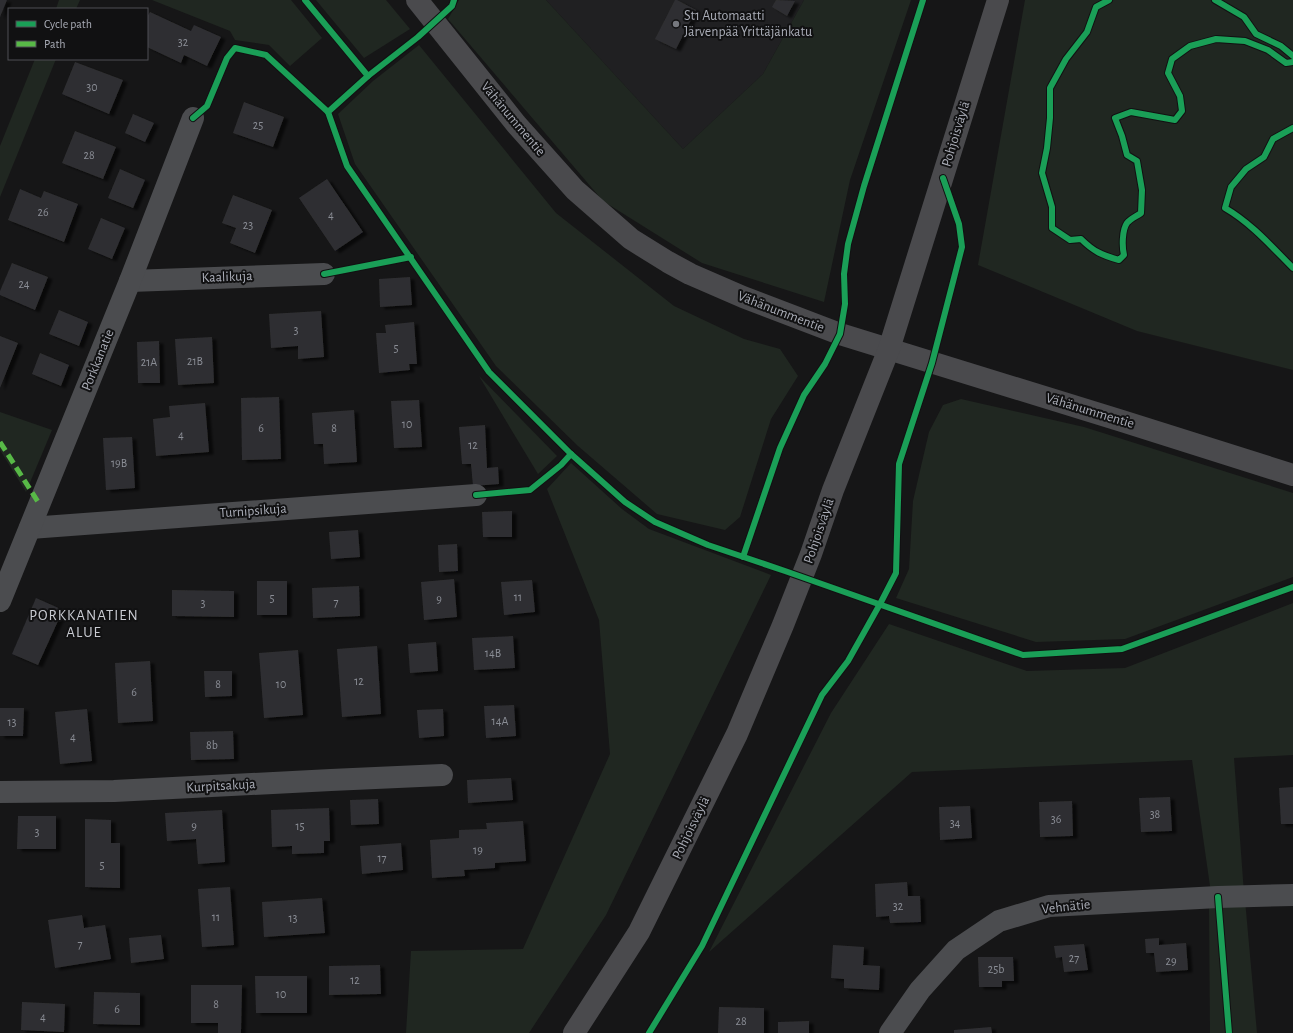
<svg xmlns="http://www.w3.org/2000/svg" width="1293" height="1033" font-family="'Alegreya Sans',sans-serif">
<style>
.built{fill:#202022}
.green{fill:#202721}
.building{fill:#2f2f31;filter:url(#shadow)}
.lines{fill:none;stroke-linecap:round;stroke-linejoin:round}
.street{stroke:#4b4c4f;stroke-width:22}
.secondary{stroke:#4a4a4d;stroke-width:22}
.quiet{stroke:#58b947;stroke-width:5;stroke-dasharray:10 5;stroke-linecap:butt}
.cycleway-casing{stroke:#111112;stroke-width:8}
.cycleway{stroke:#1a9f57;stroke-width:6}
.poi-dot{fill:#76787e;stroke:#111112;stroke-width:1.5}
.labels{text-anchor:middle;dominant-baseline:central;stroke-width:4;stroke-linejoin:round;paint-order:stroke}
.number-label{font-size:12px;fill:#8a8d95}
.poi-label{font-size:14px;fill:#a9acb6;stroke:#111112;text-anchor:start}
.street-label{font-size:14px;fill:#a9acb6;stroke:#111112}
.neighbourhood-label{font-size:15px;letter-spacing:1px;fill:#c9cbd2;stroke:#111112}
</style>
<defs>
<filter id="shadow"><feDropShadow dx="4.5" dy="2.5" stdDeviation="1" flood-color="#0009"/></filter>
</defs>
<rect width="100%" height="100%" fill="#161617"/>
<!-- built -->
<path class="built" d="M 546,0 L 804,0 L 763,74 L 683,149 Z"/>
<!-- green -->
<g class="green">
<path d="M 59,0 L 80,0 L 76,9 L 56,9 Z"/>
<path d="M 152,0 L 291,0 L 322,38 L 290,66 L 269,45 L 235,40 L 230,31 Z"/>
<path d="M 316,0 L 386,0 L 410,29 L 364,58 Z"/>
<path d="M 459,0 L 546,0 L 683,149 L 763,74 L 804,0 L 911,0 L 850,180 L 824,302 L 702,263 L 603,201 L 448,19 Z"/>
<path d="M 1025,0 L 1293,0 L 1293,370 L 1137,331 L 978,265 Z"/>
<path d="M 419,45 L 556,213 L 674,306 L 744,339 L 780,349 L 798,376 L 771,419 L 740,517 L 725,530 L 657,514 L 578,446 L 496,366 L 355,164 L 338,114 L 373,81 Z"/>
<path d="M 35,59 L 56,59 L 0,197 L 0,146 Z"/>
<path d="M 479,376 L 557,456 L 538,474 Z"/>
<path d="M 961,399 L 1084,427 L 1293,493 L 1293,577 L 1125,639 L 1036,642 L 896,598 L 909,569 L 913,501 L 929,432 L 943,405 Z"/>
<path d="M 0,412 L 52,430 L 26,492 L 0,450 Z"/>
<path d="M 571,463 L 622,509 L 649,529 L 771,575 L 606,915 L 529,1033 L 406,1033 L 411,951 L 523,949 L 610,754 L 599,620 L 547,489 Z"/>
<path d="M 1293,603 L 1293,755 L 1234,758 L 1244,893 L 1211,893 L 1192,760 L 912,772 L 709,952 L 831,713 L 889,624 L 1027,671 L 1125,668 Z"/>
<path d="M 1245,900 L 1257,1033 L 1210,1033 L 1209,902 Z"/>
</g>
<!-- building -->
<g class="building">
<path d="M 0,0 L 7,0 L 0,17 Z"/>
<path d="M 675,0 L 677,0 L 696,10 L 676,49 L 655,39 Z"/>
<path d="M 776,0 L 795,1 L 787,16 L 772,7 Z"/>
<path d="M 150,12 L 191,31 L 194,25 L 221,37 L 207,66 L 184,55 L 181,63 L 147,47 L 147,17 Z"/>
<path d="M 75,62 L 123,80 L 109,114 L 62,94 Z"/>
<path d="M 244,102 L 284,117 L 273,147 L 233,133 Z"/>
<path d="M 133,114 L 154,123 L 145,142 L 125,133 Z"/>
<path d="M 75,131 L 116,147 L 103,179 L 62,163 Z"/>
<path d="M 120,169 L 145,180 L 133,208 L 108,198 Z"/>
<path d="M 327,179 L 363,232 L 335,251 L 299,198 Z"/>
<path d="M 20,189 L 41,198 L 44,191 L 78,204 L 64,242 L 8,220 Z"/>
<path d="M 233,195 L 272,210 L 255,253 L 230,243 L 236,228 L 222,223 Z"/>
<path d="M 101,218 L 125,228 L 112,259 L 88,249 Z"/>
<path d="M 12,263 L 48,277 L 35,310 L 0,295 L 0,291 Z"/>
<path d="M 410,277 L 412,305 L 380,307 L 379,279 Z"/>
<path d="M 59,310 L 88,322 L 79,346 L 49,334 Z"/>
<path d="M 321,311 L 324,357 L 298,359 L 298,346 L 271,348 L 269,314 Z"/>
<path d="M 414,322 L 417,364 L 409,364 L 410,370 L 379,373 L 376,333 L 386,333 L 385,325 Z"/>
<path d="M 0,336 L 18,343 L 0,388 Z"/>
<path d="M 212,337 L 214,383 L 178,385 L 175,339 Z"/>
<path d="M 159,341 L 160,383 L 138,383 L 137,342 Z"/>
<path d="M 40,353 L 69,365 L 61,386 L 32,374 Z"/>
<path d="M 279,397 L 281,459 L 242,460 L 241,398 Z"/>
<path d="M 419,400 L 422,447 L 394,448 L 391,401 Z"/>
<path d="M 205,403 L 209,452 L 156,456 L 153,419 L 170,417 L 169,406 Z"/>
<path d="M 354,410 L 357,462 L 324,464 L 323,444 L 314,444 L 312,413 Z"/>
<path d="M 485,425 L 487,468 L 498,467 L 499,484 L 473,486 L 471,464 L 462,464 L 459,427 Z"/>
<path d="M 132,437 L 135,488 L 106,490 L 103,438 Z"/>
<path d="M 512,511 L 512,537 L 483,537 L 482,512 Z"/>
<path d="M 358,530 L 360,557 L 331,559 L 329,532 Z"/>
<path d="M 457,544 L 458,571 L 439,572 L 438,545 Z"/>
<path d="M 454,579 L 457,617 L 424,620 L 421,582 Z"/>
<path d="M 532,580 L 535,612 L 504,615 L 501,582 Z"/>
<rect x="257" y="581" width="30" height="34"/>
<path d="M 359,586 L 360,616 L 313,618 L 312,588 Z"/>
<path d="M 172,590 L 234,591 L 234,617 L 172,616 Z"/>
<path d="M 36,598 L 63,610 L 38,665 L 12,654 Z"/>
<path d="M 513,636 L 515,668 L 474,670 L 472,638 Z"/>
<path d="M 436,642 L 438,671 L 410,673 L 408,644 Z"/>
<path d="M 377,646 L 381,714 L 342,717 L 337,649 Z"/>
<path d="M 298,650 L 303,715 L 264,718 L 259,653 Z"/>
<path d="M 150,661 L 153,721 L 118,723 L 115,663 Z"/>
<path d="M 204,671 L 232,671 L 232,696 L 205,697 Z"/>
<path d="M 514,705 L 516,736 L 486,738 L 484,706 Z"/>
<path d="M 0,708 L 24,708 L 23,736 L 0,736 Z"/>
<path d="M 87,709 L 92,761 L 60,764 L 55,712 Z"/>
<path d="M 443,709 L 444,736 L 419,738 L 417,710 Z"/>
<path d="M 233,731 L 234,759 L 191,760 L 190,732 Z"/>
<path d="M 511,778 L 513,800 L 468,803 L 467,780 Z"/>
<path d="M 1293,787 L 1293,824 L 1281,824 L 1279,788 Z"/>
<path d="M 1170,797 L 1172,831 L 1141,832 L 1139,798 Z"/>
<path d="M 378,799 L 379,824 L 351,825 L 350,800 Z"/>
<path d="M 1072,801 L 1073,836 L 1040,837 L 1039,802 Z"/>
<path d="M 970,806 L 972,838 L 940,840 L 939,807 Z"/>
<path d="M 329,808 L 330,841 L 324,841 L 324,853 L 292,854 L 292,846 L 272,847 L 271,810 Z"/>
<path d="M 222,810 L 225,862 L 198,864 L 196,839 L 167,841 L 165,813 Z"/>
<path d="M 18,816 L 56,816 L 56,849 L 17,849 Z"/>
<path d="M 85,819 L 111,820 L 111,843 L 120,843 L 120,888 L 85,887 Z"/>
<path d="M 523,821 L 526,861 L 495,863 L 495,868 L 464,870 L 465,876 L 432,878 L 430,840 L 459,838 L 459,830 L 487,829 L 486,823 Z"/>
<path d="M 401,843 L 403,870 L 362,874 L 360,846 Z"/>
<path d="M 907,882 L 908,896 L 920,896 L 921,922 L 890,923 L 889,916 L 876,917 L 875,884 Z"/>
<path d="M 230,887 L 234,945 L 202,947 L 198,889 Z"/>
<path d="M 322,898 L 325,933 L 264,937 L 262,902 Z"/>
<path d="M 82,915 L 84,928 L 105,925 L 111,959 L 55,968 L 48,920 Z"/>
<path d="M 161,935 L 164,959 L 131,963 L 129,938 Z"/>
<path d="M 1159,938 L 1159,945 L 1186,943 L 1188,970 L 1156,972 L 1154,953 L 1146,953 L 1145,939 Z"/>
<path d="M 1084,944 L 1088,970 L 1064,972 L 1062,957 L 1056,958 L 1054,946 Z"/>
<path d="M 833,945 L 864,947 L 863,965 L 880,966 L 879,990 L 844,988 L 844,979 L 831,978 Z"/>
<path d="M 978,957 L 1013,957 L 1014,981 L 1002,981 L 1002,987 L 979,987 Z"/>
<path d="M 380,965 L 381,994 L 329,995 L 329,966 Z"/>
<path d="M 255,976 L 307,976 L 307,1013 L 256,1013 Z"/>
<path d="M 191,985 L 242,985 L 241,1033 L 218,1033 L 218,1023 L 191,1023 Z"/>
<path d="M 94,992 L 140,993 L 140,1025 L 93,1024 Z"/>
<path d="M 22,1002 L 65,1004 L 64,1032 L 21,1030 Z"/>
<path d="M 719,1007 L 764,1008 L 764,1033 L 718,1033 Z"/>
<path d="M 809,1021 L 809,1033 L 778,1033 L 778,1022 Z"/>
<path d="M 991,1027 L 992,1033 L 954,1033 L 954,1030 Z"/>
</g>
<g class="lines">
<!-- street -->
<g class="street">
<path d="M 130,281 L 324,274"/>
<path d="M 30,528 L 476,495"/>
<path d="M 0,601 L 130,281 L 193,118"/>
<path d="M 0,792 L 114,791 L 331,780 L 442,775"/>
<path d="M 890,1033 L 920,990 L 956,950 L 999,921 L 1049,906 L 1218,897 L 1293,895"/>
</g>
<!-- secondary -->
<g class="secondary">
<path d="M 417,0 L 516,124 L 575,190 L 631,239 L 668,262 L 690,274 L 743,297 L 840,334 L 1122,421 L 1293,475"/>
<path d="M 574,1033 L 639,932 L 737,734 L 783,625 L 811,554 L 833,490 L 889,349 L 998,0"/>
</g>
<!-- quiet -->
<path class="quiet" d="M 0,442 L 40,505"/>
<defs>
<g id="cycleway">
<path d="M 305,0 L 368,76"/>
<path d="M 454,0 L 452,6 L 418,37 L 368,76 L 328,112 L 347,166 L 489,372 L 571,454 L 625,502 L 655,522 L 708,545 L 785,571 L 1023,655 L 1122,649 L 1293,587"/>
<path d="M 1109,0 L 1096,7 L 1087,32 L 1066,59 L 1050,88 L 1050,118 L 1047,148 L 1042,173 L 1052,207 L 1052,228 L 1070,240 L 1081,239 C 1094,252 1102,255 1119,260 L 1124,255 C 1122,247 1122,230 1127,223 C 1130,219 1137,216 1141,213 L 1142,190 L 1137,161 L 1127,155 L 1122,136 L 1115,118 L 1131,112 L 1175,120 L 1182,111 L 1180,96 L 1168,73 L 1172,59 L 1190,46 L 1216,39 L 1245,41 L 1268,50 L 1286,63 L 1293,62"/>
<path d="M 1215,0 L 1244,17 L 1256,34 L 1281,46 L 1293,56"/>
<path d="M 193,118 L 207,106 L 227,58 L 235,48 L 266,55 L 328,112"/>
<path d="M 1293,128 L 1273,139 L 1264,157 L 1246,169 L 1231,187 L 1225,208 C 1251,223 1272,247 1293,268"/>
<path d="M 324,274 L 411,257"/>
<path d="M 476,495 L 530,490 L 561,465 L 571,454"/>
<path d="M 743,557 L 780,448 L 804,395 L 825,364 L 840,334 L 845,304 L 844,274 L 848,244 L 864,186 L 923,0"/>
<path d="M 1218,897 L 1229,1033"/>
<path d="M 649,1033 L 702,946 L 822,695 L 848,661 L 880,604 L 896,573 L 899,464 L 932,363 L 962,247 L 959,224 L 943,178"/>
</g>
</defs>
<!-- cycleway casing -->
<use href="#cycleway" class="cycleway-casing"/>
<!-- cycleway -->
<use href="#cycleway" class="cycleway"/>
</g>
<!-- markers -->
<circle class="poi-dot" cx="676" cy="24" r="4"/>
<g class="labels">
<!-- number labels -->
<g class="number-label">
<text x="183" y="42">32</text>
<text x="92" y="87">30</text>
<text x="258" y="125">25</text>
<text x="89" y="155">28</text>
<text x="43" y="212">26</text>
<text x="331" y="215">4</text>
<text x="248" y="225">23</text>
<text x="24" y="284">24</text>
<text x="296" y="330">3</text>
<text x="396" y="348">5</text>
<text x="195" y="361">21B</text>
<text x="149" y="362">21A</text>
<text x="407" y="424">10</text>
<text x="261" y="428">6</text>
<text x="334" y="428">8</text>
<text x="181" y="435">4</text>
<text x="473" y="445">12</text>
<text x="119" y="463">19B</text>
<text x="518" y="597">11</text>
<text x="272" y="598">5</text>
<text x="439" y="599">9</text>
<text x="336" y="602">7</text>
<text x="203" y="603">3</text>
<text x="493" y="653">14B</text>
<text x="359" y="681">12</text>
<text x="218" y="684">8</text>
<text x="281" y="684">10</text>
<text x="134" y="692">6</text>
<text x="500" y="721">14A</text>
<text x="12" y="722">13</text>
<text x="73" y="737">4</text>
<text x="212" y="745">8b</text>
<text x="1155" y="814">38</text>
<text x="1056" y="819">36</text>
<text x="955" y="823">34</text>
<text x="194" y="826">9</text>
<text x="300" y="826">15</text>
<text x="37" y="832">3</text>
<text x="478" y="850">19</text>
<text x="382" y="858">17</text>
<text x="102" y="865">5</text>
<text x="898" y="906">32</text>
<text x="216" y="917">11</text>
<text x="293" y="918">13</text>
<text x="80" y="944">7</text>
<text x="1074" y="958">27</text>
<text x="1171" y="961">29</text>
<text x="996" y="969">25b</text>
<text x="355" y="980">12</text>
<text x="281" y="994">10</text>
<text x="216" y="1004">8</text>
<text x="117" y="1009">6</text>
<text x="43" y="1017">4</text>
<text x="741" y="1021">28</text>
</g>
<!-- poi labels -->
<g class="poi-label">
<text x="684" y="16">St1 Automaatti<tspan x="684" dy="16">Järvenpää Yrittäjänkatu</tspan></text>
</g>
<!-- street labels -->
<g class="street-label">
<text transform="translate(513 119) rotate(50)">Vähänummentie</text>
<text transform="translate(956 134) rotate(-73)">Pohjoisväylä</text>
<text transform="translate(227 277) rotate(-2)">Kaalikuja</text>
<text transform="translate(781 312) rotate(21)">Vähänummentie</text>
<text transform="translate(98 360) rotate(-68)">Porkkanatie</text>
<text transform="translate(1090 411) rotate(17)">Vähänummentie</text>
<text transform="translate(253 511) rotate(-4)">Turnipsikuja</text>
<text transform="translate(819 531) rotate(-71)">Pohjoisväylä</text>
<text transform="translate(221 786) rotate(-3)">Kurpitsakuja</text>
<text transform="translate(691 828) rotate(-64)">Pohjoisväylä</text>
<text transform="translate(1066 907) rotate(-6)">Vehnätie</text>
</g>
<!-- neighbourhood labels -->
<g class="neighbourhood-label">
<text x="84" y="615">PORKKANATIEN<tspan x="84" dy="17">ALUE</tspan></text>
</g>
</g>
<!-- legend -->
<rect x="8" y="8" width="140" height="52" fill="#111112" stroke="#4e4f54"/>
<rect x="16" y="21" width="20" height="6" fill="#1a9f57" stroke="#4e4f54"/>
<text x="44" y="28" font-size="12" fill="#a9acb6">Cycle path</text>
<rect x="16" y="41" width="20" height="6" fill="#58b947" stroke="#4e4f54"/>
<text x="44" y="48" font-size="12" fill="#a9acb6">Path</text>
</svg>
